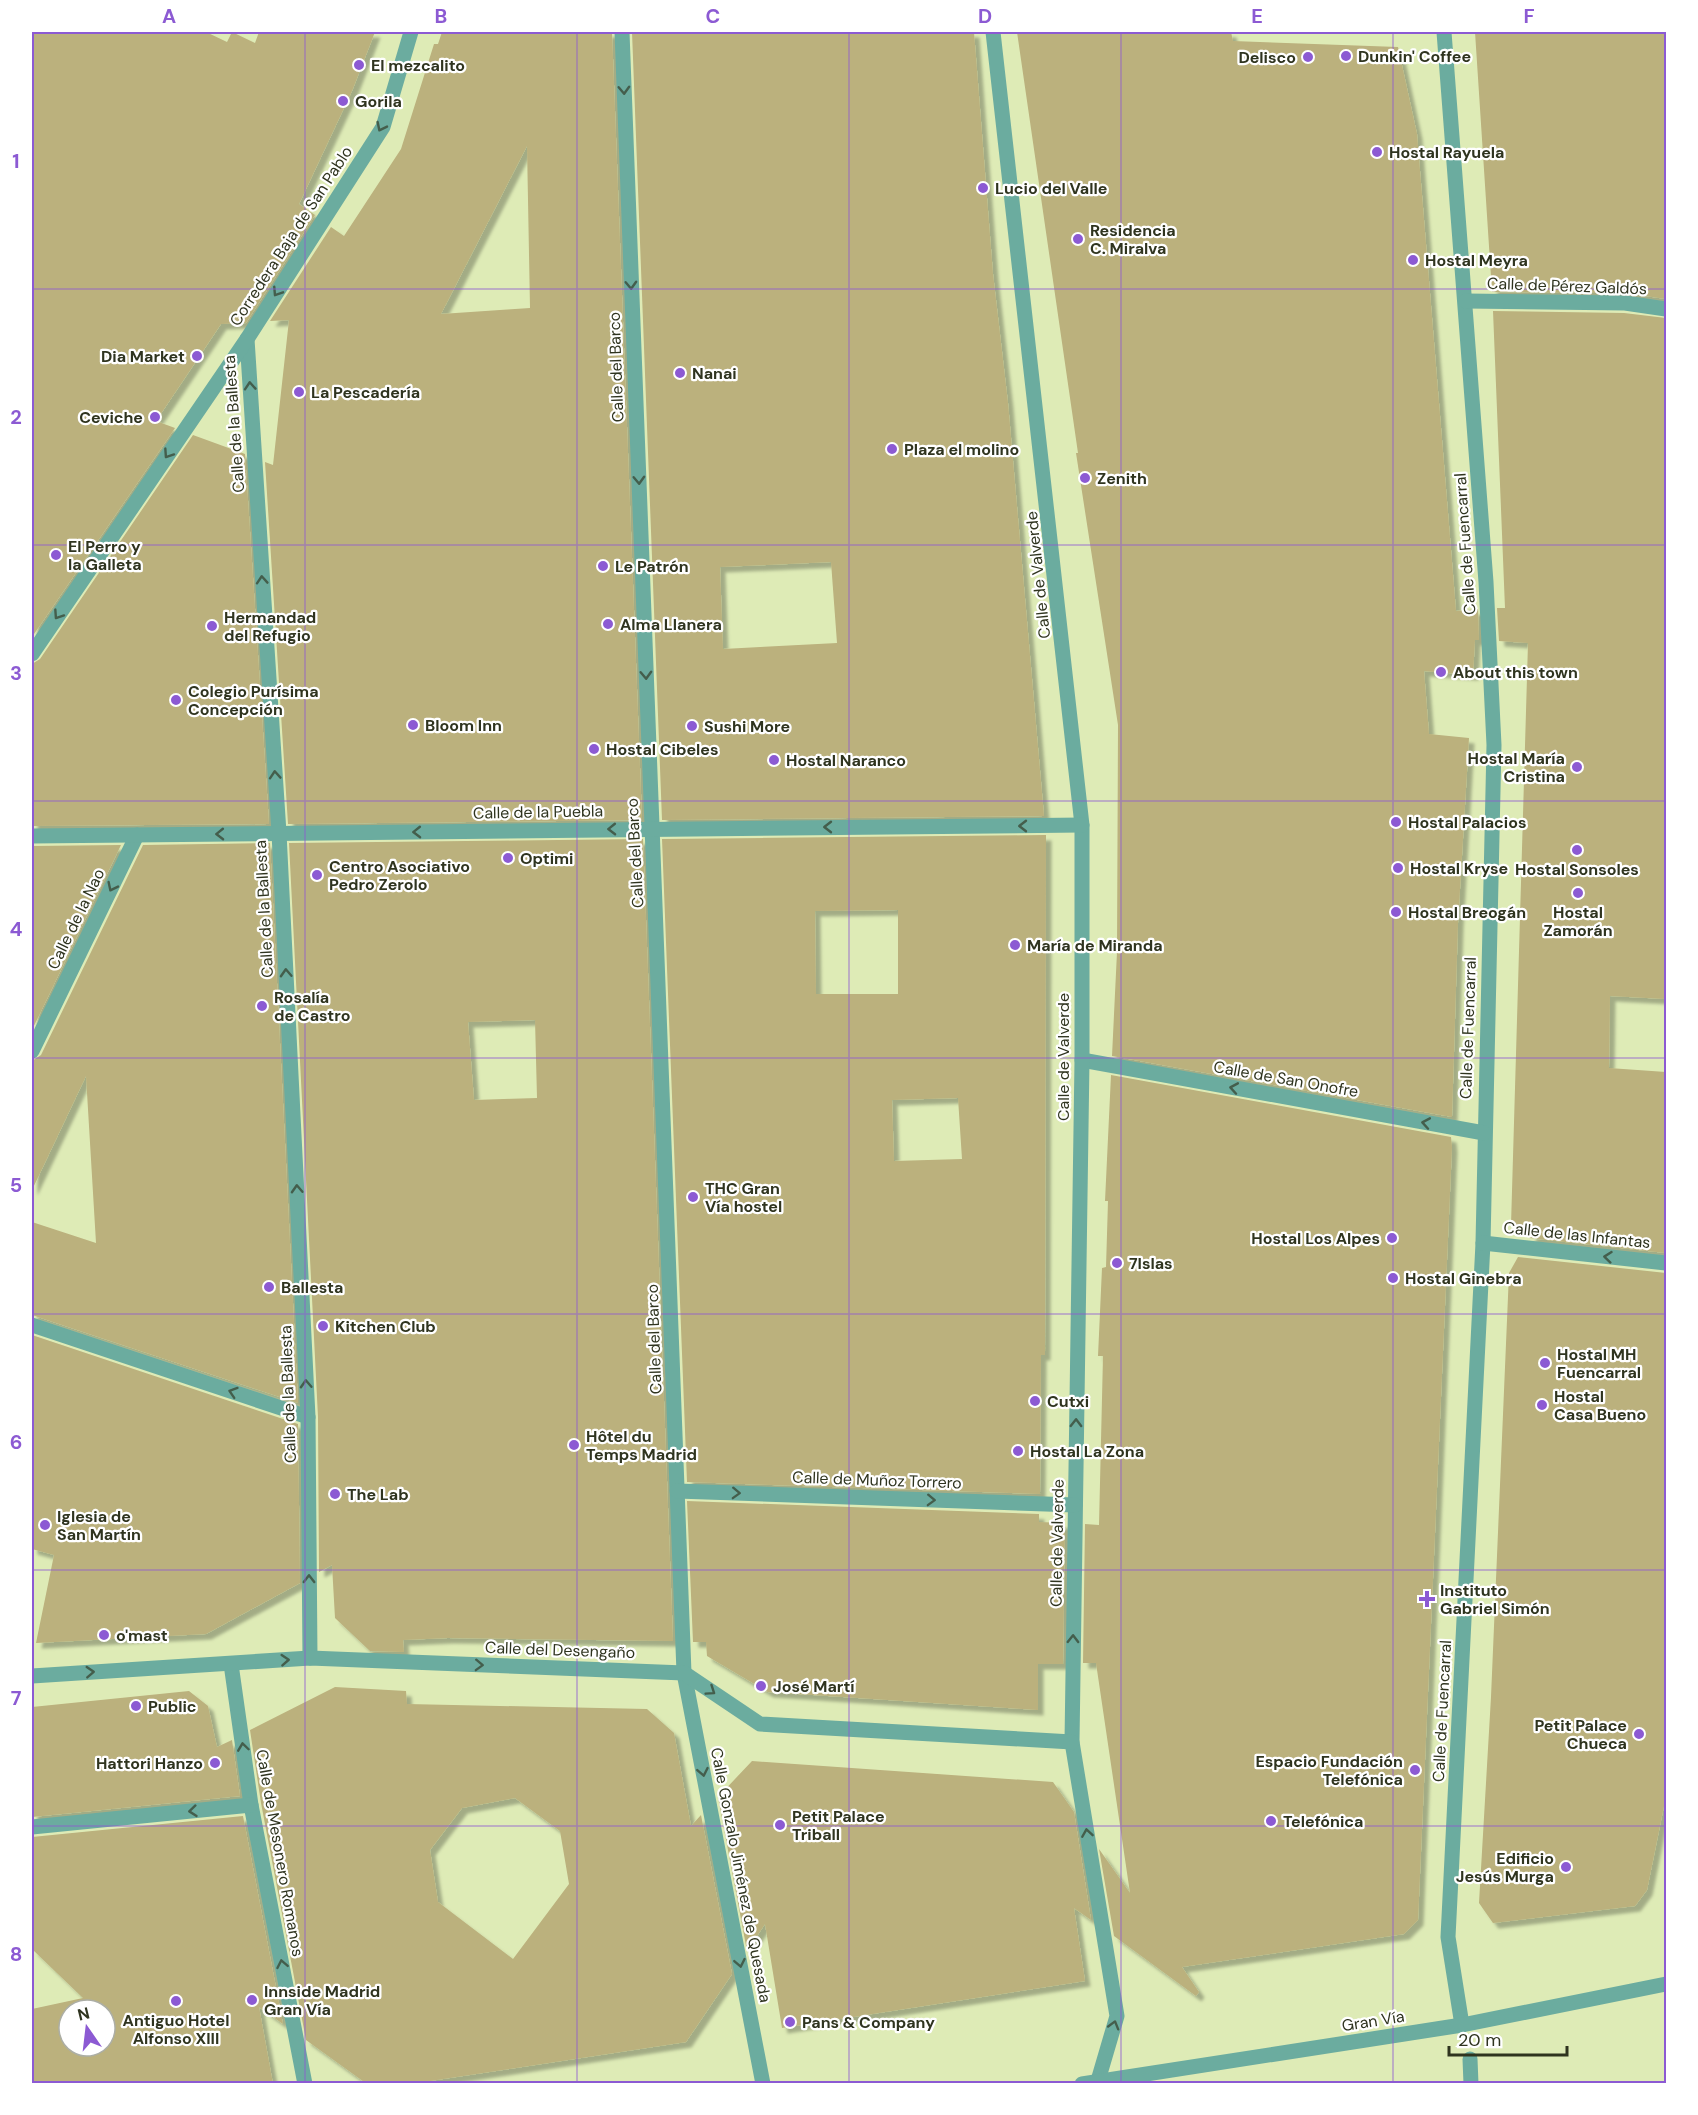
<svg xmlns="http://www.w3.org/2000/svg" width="1698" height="2115" font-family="'DM Sans',sans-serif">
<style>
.building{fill:#bbb17d;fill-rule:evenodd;filter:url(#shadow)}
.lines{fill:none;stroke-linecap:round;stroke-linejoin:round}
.pedestrian{stroke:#6bac9f;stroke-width:15}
.minor{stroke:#6bac9f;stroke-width:15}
.tertiary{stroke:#6bac9f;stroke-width:15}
.oneway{stroke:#445e4c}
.grid{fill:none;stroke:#8c5ad3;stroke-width:1.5;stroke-opacity:0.55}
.poi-dot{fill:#8c5ad3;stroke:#fff;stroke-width:2}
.labels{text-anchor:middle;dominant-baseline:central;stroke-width:4.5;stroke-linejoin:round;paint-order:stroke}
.poi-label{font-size:16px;font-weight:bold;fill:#2f341f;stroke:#fff;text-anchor:start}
.street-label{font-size:16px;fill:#2f341f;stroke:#fff}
.neatline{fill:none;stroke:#8c5ad3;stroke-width:2}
.grid-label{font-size:20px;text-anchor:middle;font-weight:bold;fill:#8c5ad3}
</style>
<defs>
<filter id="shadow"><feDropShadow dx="5.5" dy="5.5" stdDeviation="1.5" flood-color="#0004"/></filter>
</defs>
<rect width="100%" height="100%" fill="#deebb6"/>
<!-- building -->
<g class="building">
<path d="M 32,32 L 206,32 L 227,42 L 232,32 L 255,43 L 259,32 L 375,32 L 352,91 L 299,204 L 315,215 L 246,323 L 221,324 L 156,421 L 175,428 L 32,637 Z"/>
<path d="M 442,32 L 612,32 L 642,820 L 288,824 L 265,462 L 273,465 L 289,320 L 270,321 L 331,227 L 344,236 L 401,149 L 434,44 L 438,44 ZM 527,146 L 530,308 L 441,314 Z"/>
<path d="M 632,32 L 974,32 L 993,274 L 1008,403 L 1044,816 L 662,820 ZM 831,562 L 837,643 L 723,649 L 720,567 Z"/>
<path d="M 1017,32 L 1231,32 L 1233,41 L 1398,47 L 1417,134 L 1456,611 L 1478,609 L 1479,640 L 1475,640 L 1473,675 L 1424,671 L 1429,734 L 1469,738 L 1458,923 L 1452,1117 L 1112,1056 L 1117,952 L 1118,725 L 1076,453 L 1078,453 Z"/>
<path d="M 1475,32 L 1666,32 L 1666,299 L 1625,293 L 1492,292 Z"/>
<path d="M 1493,311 L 1624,313 L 1666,318 L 1666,999 L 1610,996 L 1609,1068 L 1666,1072 L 1666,1253 L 1529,1238 L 1534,1228 L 1511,1225 L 1528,643 L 1499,641 L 1497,608 L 1505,608 Z"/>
<path d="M 193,435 L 245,454 L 269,824 L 32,826 L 32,664 L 40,659 Z"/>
<path d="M 1046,835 L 1045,1355 L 1041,1355 L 1040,1494 L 687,1482 L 662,839 ZM 898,910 L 898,994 L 816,994 L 815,911 ZM 958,1098 L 962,1159 L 894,1161 L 892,1100 Z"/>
<path d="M 643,839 L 673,1641 L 448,1638 L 403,1640 L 404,1652 L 370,1651 L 335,1618 L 332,1565 L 319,1572 L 318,1417 L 289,843 ZM 535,1020 L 537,1098 L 474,1100 L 468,1022 Z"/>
<path d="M 270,843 L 298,1403 L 32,1315 L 32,1222 L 96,1243 L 86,1076 L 32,1190 L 32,1061 L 41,1055 L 143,845 Z"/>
<path d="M 121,845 L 32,1030 L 32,846 Z"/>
<path d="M 1111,1075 L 1451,1137 L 1452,1147 L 1418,1920 L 1404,1934 L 1182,1967 L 1199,1992 L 1196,1996 L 1114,1936 L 1099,1849 L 1130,1893 L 1096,1663 L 1083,1663 L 1085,1524 L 1099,1525 L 1103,1356 L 1098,1356 L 1102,1268 L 1106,1267 L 1108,1201 L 1105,1201 Z"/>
<path d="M 1518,1257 L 1666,1273 L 1666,1796 L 1647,1890 L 1635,1906 L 1493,1923 L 1479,1903 L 1491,1697 L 1509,1273 Z"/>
<path d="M 32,1335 L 298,1424 L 300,1583 L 206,1634 L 36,1643 L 54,1555 L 32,1549 Z"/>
<path d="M 687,1501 L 1039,1514 L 1039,1522 L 1065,1523 L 1063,1664 L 1038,1664 L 1038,1710 L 768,1692 L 707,1656 L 706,1642 L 693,1642 Z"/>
<path d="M 335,1687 L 406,1691 L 407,1704 L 647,1709 L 674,1733 L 691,1826 L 701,1815 L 732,1974 L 686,2042 L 410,2084 L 367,2084 L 306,2040 L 261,1803 L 250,1730 ZM 515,1798 L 560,1831 L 569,1884 L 513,1959 L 438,1902 L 430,1850 L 462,1808 Z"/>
<path d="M 189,1691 L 208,1706 L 217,1747 L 232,1740 L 240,1796 L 32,1817 L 32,1707 Z"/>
<path d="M 752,1761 L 1053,1782 L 1074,1812 L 1091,1920 L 1074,1908 L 1085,1981 L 782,2028 L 765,1924 L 747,1951 L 718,1797 Z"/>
<path d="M 243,1816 L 283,2024 L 259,2007 L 273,2084 L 32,2084 L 32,2009 L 83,1998 L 33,1950 L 32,1837 ZM 69,2010 L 105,2010 L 105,2046 L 69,2046 Z"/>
</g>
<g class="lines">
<!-- pedestrian -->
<g class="pedestrian">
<path d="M 1444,32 L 1486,582 L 1494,745 L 1483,1243 L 1448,1937 L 1462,2025"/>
<path d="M 1466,301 L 1625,303 L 1666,309"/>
<path d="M 32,1051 L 137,835"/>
<path d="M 1082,1060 L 1484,1133"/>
<path d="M 1483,1243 L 1666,1263"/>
<path d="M 32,1325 L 308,1417"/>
<path d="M 1470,2059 L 1471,2084"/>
</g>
<!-- minor -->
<g class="minor">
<path d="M 622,32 L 684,1673 L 763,2084"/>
<path d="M 993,32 L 1082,825 L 1082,1060 L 1072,1742 L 1117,2016 L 1097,2084"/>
<path d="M 247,339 L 279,833 L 308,1417 L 310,1658"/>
<path d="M 32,654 L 247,339 L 383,127 L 411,32"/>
<path d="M 32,836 L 1082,825"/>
<path d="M 677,1491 L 1075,1505"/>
<path d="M 231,1664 L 251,1805 L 305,2084"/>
<path d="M 32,1676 L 310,1658 L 684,1673 L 760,1724 L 1072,1742"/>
<path d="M 32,1827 L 251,1805"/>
</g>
<!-- tertiary -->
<path class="tertiary" d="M 1082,2084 L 1462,2025 L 1666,1984"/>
</g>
<!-- one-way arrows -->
<defs><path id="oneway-chevron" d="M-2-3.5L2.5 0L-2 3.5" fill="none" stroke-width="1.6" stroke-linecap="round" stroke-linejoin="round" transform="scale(1.5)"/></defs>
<g class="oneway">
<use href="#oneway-chevron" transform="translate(624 90) rotate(88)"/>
<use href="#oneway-chevron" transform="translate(381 127) rotate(116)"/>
<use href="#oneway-chevron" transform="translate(631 285) rotate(88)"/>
<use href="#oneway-chevron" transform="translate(277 292) rotate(123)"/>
<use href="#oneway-chevron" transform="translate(250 386) rotate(-94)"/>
<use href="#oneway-chevron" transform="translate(168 454) rotate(124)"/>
<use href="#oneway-chevron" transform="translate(639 480) rotate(88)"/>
<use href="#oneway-chevron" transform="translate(262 580) rotate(-94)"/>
<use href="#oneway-chevron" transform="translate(58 615) rotate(124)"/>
<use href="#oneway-chevron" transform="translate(646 675) rotate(88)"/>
<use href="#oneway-chevron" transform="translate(275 775) rotate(-94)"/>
<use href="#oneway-chevron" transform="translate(1023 826) rotate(180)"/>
<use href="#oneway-chevron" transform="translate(828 827) rotate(180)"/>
<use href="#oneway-chevron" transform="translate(612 829) rotate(179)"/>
<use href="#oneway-chevron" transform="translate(417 832) rotate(179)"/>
<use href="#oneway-chevron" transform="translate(220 834) rotate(179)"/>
<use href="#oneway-chevron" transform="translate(112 887) rotate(116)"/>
<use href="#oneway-chevron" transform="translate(286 973) rotate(-93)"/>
<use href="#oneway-chevron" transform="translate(1234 1088) rotate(-170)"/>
<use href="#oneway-chevron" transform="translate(1426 1123) rotate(-170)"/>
<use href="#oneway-chevron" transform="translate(297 1189) rotate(-93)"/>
<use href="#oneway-chevron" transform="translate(1608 1257) rotate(-174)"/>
<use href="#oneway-chevron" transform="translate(306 1384) rotate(-93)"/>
<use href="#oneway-chevron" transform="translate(233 1392) rotate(-162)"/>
<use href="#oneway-chevron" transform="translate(1076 1423) rotate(-89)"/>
<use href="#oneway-chevron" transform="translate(736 1493) rotate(2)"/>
<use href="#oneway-chevron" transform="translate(931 1500) rotate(2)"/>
<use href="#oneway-chevron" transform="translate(309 1579) rotate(-90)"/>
<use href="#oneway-chevron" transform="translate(1073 1639) rotate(-89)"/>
<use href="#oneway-chevron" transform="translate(285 1660) rotate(-4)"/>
<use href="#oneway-chevron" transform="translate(479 1665) rotate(2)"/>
<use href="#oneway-chevron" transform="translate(90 1672) rotate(-3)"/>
<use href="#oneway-chevron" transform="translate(711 1691) rotate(34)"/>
<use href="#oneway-chevron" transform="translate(243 1747) rotate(-98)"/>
<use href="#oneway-chevron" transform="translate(703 1772) rotate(79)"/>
<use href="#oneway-chevron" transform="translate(193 1811) rotate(174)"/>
<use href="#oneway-chevron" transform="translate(1087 1833) rotate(-99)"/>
<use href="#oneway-chevron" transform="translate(740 1963) rotate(79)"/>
<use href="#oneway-chevron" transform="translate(282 1964) rotate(-101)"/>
<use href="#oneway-chevron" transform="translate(1114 2025) rotate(-74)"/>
</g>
<!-- grid -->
<path class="grid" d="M 305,32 L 305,2084M 577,32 L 577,2084M 849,32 L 849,2084M 1121,32 L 1121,2084M 1393,32 L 1393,2084M 32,289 L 1666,289M 32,545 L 1666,545M 32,801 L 1666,801M 32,1058 L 1666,1058M 32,1314 L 1666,1314M 32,1570 L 1666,1570M 32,1826 L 1666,1826"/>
<!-- markers -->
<g class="poi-dot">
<circle cx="1346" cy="56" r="6"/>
<circle cx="1308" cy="57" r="6"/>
<circle cx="359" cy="65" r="6"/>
<circle cx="343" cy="101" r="6"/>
<circle cx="1377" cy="152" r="6"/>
<circle cx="983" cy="188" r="6"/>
<circle cx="1078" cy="239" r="6"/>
<circle cx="1413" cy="260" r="6"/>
<circle cx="197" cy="356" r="6"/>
<circle cx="680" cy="373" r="6"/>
<circle cx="299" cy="392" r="6"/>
<circle cx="155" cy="417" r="6"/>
<circle cx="892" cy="449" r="6"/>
<circle cx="1085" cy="478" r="6"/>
<circle cx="56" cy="555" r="6"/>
<circle cx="603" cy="566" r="6"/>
<circle cx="608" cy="624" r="6"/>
<circle cx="212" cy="626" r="6"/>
<circle cx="1441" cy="672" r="6"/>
<circle cx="176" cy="700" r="6"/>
<circle cx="413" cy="725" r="6"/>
<circle cx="692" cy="726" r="6"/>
<circle cx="594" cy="749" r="6"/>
<circle cx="774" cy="760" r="6"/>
<circle cx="1577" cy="767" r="6"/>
<circle cx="1396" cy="822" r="6"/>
<circle cx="1577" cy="850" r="6"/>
<circle cx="508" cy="858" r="6"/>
<circle cx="1398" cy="868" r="6"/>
<circle cx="317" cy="875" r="6"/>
<circle cx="1578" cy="893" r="6"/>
<circle cx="1396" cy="912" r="6"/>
<circle cx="1015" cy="945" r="6"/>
<circle cx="262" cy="1006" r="6"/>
<circle cx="693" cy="1197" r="6"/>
<circle cx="1392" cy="1238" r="6"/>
<circle cx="1117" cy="1263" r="6"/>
<circle cx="1393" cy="1278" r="6"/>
<circle cx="269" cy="1287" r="6"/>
<circle cx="323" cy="1326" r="6"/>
<circle cx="1545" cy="1363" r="6"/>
<circle cx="1035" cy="1401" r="6"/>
<circle cx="1542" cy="1405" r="6"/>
<circle cx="574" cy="1445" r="6"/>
<circle cx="1018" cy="1451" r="6"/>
<circle cx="335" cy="1494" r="6"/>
<circle cx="45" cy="1525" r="6"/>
<path d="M1424 1590h6v6h6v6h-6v6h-6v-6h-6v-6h6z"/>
<circle cx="104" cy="1635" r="6"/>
<circle cx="761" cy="1686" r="6"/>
<circle cx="136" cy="1706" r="6"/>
<circle cx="1639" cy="1734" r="6"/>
<circle cx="215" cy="1763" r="6"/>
<circle cx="1415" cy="1770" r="6"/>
<circle cx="1271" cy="1821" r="6"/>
<circle cx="780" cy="1825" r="6"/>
<circle cx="1566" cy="1867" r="6"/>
<circle cx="252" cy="2000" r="6"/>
<circle cx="176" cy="2001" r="6"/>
<circle cx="790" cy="2022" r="6"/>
</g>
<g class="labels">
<!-- poi labels -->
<g class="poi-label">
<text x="1358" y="56">Dunkin' Coffee</text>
<text x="1296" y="57" text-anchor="end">Delisco</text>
<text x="371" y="65">El mezcalito</text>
<text x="355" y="101">Gorila</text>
<text x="1389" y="152">Hostal Rayuela</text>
<text x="995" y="188">Lucio del Valle</text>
<text x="1090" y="230">Residencia<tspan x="1090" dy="18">C. Miralva</tspan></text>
<text x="1425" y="260">Hostal Meyra</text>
<text x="185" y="356" text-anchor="end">Dia Market</text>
<text x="692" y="373">Nanai</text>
<text x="311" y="392">La Pescadería</text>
<text x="143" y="417" text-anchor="end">Ceviche</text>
<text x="904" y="449">Plaza el molino</text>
<text x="1097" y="478">Zenith</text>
<text x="68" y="546">El Perro y<tspan x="68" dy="18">la Galleta</tspan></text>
<text x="615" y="566">Le Patrón</text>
<text x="224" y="617">Hermandad<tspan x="224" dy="18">del Refugio</tspan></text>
<text x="620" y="624">Alma Llanera</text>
<text x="1453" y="672">About this town</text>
<text x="188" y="691">Colegio Purísima<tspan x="188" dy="18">Concepción</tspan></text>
<text x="425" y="725">Bloom Inn</text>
<text x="704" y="726">Sushi More</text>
<text x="606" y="749">Hostal Cibeles</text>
<text x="1565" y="758" text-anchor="end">Hostal María<tspan x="1565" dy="18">Cristina</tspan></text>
<text x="786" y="760">Hostal Naranco</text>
<text x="1408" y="822">Hostal Palacios</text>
<text x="520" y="858">Optimi</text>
<text x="329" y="866">Centro Asociativo<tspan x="329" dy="18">Pedro Zerolo</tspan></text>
<text x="1410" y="868">Hostal Kryse</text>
<text x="1577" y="869" text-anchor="middle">Hostal Sonsoles</text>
<text x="1408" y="912">Hostal Breogán</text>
<text x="1578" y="912" text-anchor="middle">Hostal<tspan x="1578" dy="18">Zamorán</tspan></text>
<text x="1027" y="945">María de Miranda</text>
<text x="274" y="997">Rosalía<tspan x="274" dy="18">de Castro</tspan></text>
<text x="705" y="1188">THC Gran<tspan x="705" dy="18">Vía hostel</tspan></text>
<text x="1380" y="1238" text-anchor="end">Hostal Los Alpes</text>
<text x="1129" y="1263">7Islas</text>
<text x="1405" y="1278">Hostal Ginebra</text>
<text x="281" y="1287">Ballesta</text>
<text x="335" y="1326">Kitchen Club</text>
<text x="1557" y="1354">Hostal MH<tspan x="1557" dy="18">Fuencarral</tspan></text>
<text x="1554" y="1396">Hostal<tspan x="1554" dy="18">Casa Bueno</tspan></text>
<text x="1047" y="1401">Cutxi</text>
<text x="586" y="1436">Hôtel du<tspan x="586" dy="18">Temps Madrid</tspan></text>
<text x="1030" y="1451">Hostal La Zona</text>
<text x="347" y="1494">The Lab</text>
<text x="57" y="1516">Iglesia de<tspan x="57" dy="18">San Martín</tspan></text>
<text x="1440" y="1590">Instituto<tspan x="1440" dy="18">Gabriel Simón</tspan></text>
<text x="116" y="1635">o'mast</text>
<text x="773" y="1686">José Martí</text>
<text x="148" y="1706">Public</text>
<text x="1627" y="1725" text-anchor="end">Petit Palace<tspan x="1627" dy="18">Chueca</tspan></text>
<text x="1403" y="1761" text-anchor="end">Espacio Fundación<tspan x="1403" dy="18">Telefónica</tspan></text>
<text x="203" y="1763" text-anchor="end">Hattori Hanzo</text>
<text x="792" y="1816">Petit Palace<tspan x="792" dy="18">Triball</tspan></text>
<text x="1283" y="1821">Telefónica</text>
<text x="1554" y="1858" text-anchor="end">Edificio<tspan x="1554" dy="18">Jesús Murga</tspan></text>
<text x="264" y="1991">Innside Madrid<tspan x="264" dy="18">Gran Vía</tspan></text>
<text x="176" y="2020" text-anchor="middle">Antiguo Hotel<tspan x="176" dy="18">Alfonso XIII</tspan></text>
<text x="802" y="2022">Pans &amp; Company</text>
</g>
<!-- street labels -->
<g class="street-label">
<text transform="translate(291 236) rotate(-57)">Corredera Baja de San Pablo</text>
<text transform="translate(1567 286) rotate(2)">Calle de Pérez Galdós</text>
<text transform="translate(616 367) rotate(-92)">Calle del Barco</text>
<text transform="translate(234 424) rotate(-94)">Calle de la Ballesta</text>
<text transform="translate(1465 544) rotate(-94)">Calle de Fuencarral</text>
<text transform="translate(1038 575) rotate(-96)">Calle de Valverde</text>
<text transform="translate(538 812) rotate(-1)">Calle de la Puebla</text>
<text transform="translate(635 853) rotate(-93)">Calle del Barco</text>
<text transform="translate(264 909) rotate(-93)">Calle de la Ballesta</text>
<text transform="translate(76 919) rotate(-64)">Calle de la Nao</text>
<text transform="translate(1468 1028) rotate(-88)">Calle de Fuencarral</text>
<text transform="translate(1063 1057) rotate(-90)">Calle de Valverde</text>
<text transform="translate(1286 1079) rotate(10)">Calle de San Onofre</text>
<text transform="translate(1577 1235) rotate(6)">Calle de las Infantas</text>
<text transform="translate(654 1339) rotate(-92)">Calle del Barco</text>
<text transform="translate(288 1394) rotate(-92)">Calle de la Ballesta</text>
<text transform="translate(877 1480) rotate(2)">Calle de Muñoz Torrero</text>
<text transform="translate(1057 1543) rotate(-89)">Calle de Valverde</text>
<text transform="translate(560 1650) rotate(2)">Calle del Desengaño</text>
<text transform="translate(1442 1711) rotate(-87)">Calle de Fuencarral</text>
<text transform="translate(280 1853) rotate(80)">Calle de Mesonero Romanos</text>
<text transform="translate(741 1875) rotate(79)">Calle Gonzalo Jiménez de Quesada</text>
<text transform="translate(1373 2021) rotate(-9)">Gran Vía</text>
</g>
</g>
<!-- border -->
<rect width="1698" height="2115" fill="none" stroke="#ffffff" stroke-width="66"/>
<!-- north arrow -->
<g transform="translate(87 2028) rotate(346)"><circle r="28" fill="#ffffff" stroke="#acaea5" stroke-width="1.5"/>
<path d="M0-4.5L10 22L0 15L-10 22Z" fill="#8c5ad3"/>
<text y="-9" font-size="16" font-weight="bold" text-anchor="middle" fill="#2f341f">N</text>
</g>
<!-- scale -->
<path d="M1449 2046v9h118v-9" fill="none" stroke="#2f341f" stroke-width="3"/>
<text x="1458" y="2046" font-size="18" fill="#2f341f" stroke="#ffffff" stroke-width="4.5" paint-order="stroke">20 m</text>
<rect x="33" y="33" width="1632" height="2049" class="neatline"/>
<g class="grid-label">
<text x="169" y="23">A</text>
<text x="441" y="23">B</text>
<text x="713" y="23">C</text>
<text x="985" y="23">D</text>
<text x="1257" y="23">E</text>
<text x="1529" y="23">F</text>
<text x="16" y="168">1</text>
<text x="16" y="424">2</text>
<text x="16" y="680">3</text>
<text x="16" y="936">4</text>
<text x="16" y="1192">5</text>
<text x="16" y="1449">6</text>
<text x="16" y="1705">7</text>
<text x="16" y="1961">8</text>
</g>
</svg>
